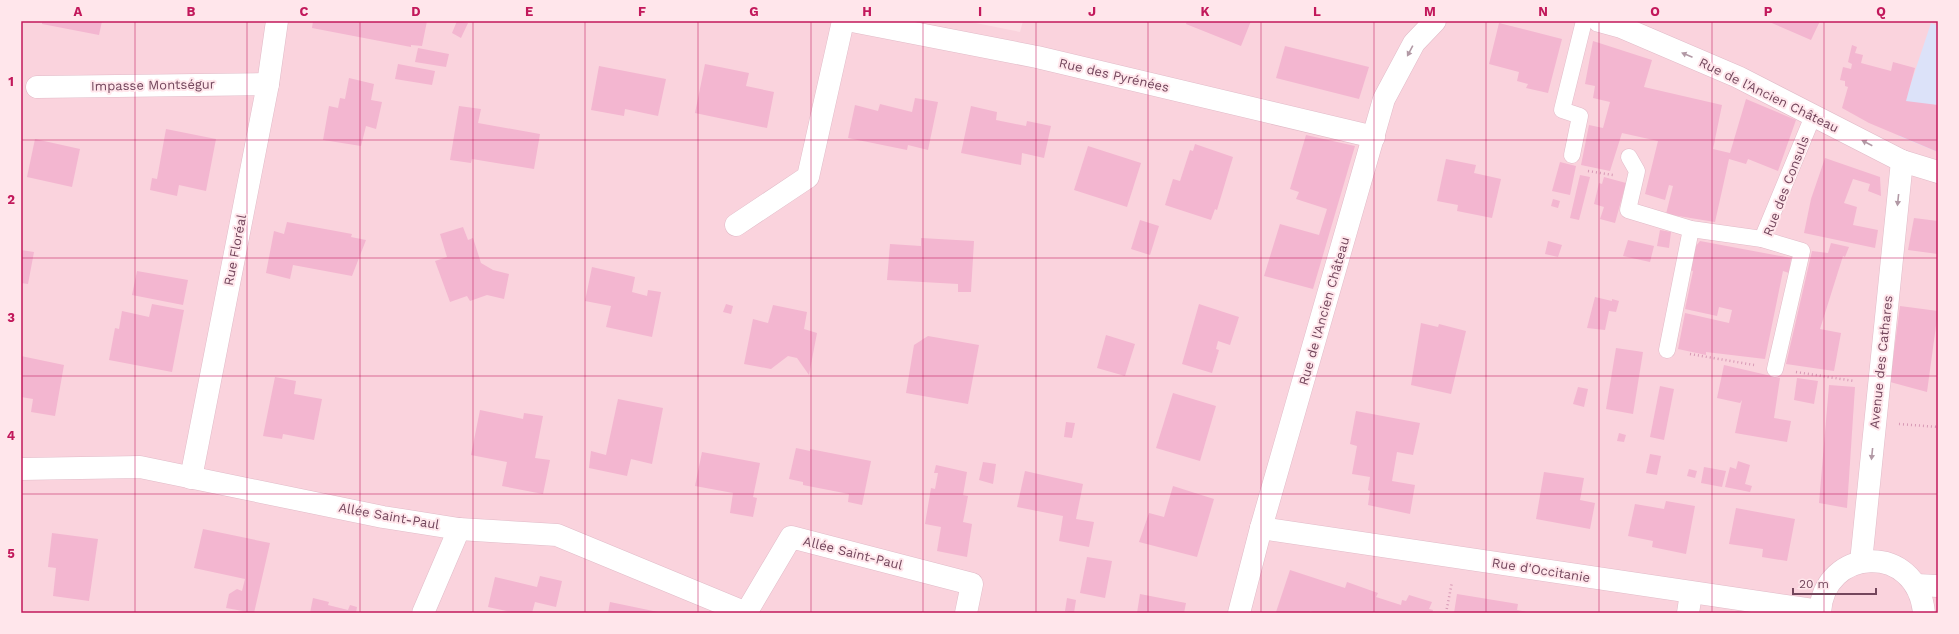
<svg xmlns="http://www.w3.org/2000/svg" width="1959" height="634" font-family="'Work Sans',sans-serif">
<style>
.residential{fill:#fad3dd}
.education{fill:#dce2f9}
.building{fill:#f3b6d0}
.lines{fill:none;stroke-linecap:round;stroke-linejoin:round}
.service-casing{stroke:#e1bbc8;stroke-width:17}
.minor-casing{stroke:#e1bbc8;stroke-width:23}
.path{stroke:#d799b5;stroke-width:2.5;stroke-dasharray:1 3;stroke-linecap:butt}
.service{stroke:#fff;stroke-width:16}
.minor{stroke:#fff;stroke-width:22}
.oneway{fill:#b299a5}
.grid{fill:none;stroke:#c2185b;stroke-width:1;stroke-opacity:0.55}
.labels{text-anchor:middle;dominant-baseline:central;stroke-width:4;stroke-linejoin:round;paint-order:stroke}
.street-label{font-size:13px;fill:#73465c;stroke:#ffe6eb}
.neatline{fill:none;stroke:#c2185b;stroke-width:1.5}
.grid-label{font-size:13px;text-anchor:middle;font-weight:bold;fill:#c2185b}
</style>
<rect width="100%" height="100%" fill="#fddfe5"/>
<!-- residential -->
<path class="residential" d="M 21,21 L 966,21 L 1020,32 L 1023,21 L 1938,21 L 1938,613 L 21,613 Z"/>
<!-- education -->
<path class="education" d="M 1931,23 L 1938,26 L 1938,152 L 1899,136 L 1905,101 Z"/>
<!-- building -->
<g class="building">
<path d="M 42,21 L 102,21 L 99,35 L 42,24 Z"/>
<path d="M 313,21 L 427,21 L 422,46 L 411,45 L 411,47 L 312,28 Z"/>
<path d="M 457,21 L 468,23 L 461,38 L 452,33 Z"/>
<path d="M 1187,21 L 1251,21 L 1241,46 L 1186,24 Z"/>
<path d="M 1767,21 L 1820,21 L 1811,40 Z"/>
<path d="M 1499,23 L 1562,39 L 1548,93 L 1526,88 L 1528,84 L 1517,81 L 1519,72 L 1489,64 Z"/>
<path d="M 1593,41 L 1652,60 L 1644,87 L 1722,105 L 1713,149 L 1730,153 L 1746,99 L 1796,120 L 1778,171 L 1748,159 L 1746,164 L 1729,159 L 1715,222 L 1666,214 L 1673,186 L 1669,185 L 1665,200 L 1645,194 L 1658,141 L 1622,133 L 1610,171 L 1581,165 L 1589,125 L 1603,128 L 1610,102 L 1593,98 L 1595,86 L 1585,84 Z"/>
<path d="M 1852,45 L 1857,47 L 1855,53 L 1863,55 L 1861,63 L 1891,71 L 1893,62 L 1915,68 L 1906,101 L 1938,105 L 1938,152 L 1869,123 L 1842,108 L 1848,87 L 1845,86 L 1845,81 L 1840,80 L 1843,67 L 1851,69 L 1852,64 L 1848,62 Z"/>
<path d="M 1285,46 L 1369,67 L 1359,99 L 1276,78 Z"/>
<path d="M 418,48 L 449,54 L 446,67 L 415,62 Z"/>
<path d="M 398,64 L 435,71 L 432,85 L 395,79 Z"/>
<path d="M 705,64 L 749,73 L 746,86 L 774,92 L 767,128 L 695,113 Z"/>
<path d="M 599,66 L 666,79 L 658,116 L 625,109 L 624,116 L 591,110 Z"/>
<path d="M 349,78 L 374,84 L 371,100 L 382,102 L 376,129 L 366,126 L 361,146 L 323,140 L 329,106 L 338,108 L 340,98 L 345,99 Z"/>
<path d="M 915,98 L 938,102 L 928,150 L 908,145 L 907,150 L 848,138 L 855,105 L 878,111 L 880,104 L 912,112 Z"/>
<path d="M 459,106 L 481,109 L 478,123 L 540,134 L 534,169 L 472,159 L 471,163 L 450,160 Z"/>
<path d="M 971,106 L 997,112 L 996,120 L 1026,126 L 1027,121 L 1051,126 L 1044,158 L 1022,153 L 1021,165 L 961,153 Z"/>
<path d="M 166,129 L 216,139 L 206,191 L 179,185 L 177,196 L 150,190 L 152,178 L 157,179 Z"/>
<path d="M 1306,135 L 1355,146 L 1313,289 L 1264,276 L 1280,224 L 1319,235 L 1327,209 L 1296,199 L 1299,192 L 1290,189 Z"/>
<path d="M 35,139 L 80,149 L 72,187 L 27,177 Z"/>
<path d="M 1195,144 L 1233,157 L 1217,210 L 1215,209 L 1211,220 L 1165,205 L 1173,179 L 1180,181 L 1190,150 L 1193,151 Z"/>
<path d="M 1088,146 L 1141,163 L 1127,207 L 1074,190 Z"/>
<path d="M 1825,158 L 1880,177 L 1881,196 L 1868,191 L 1870,184 L 1853,179 L 1844,203 L 1857,207 L 1853,225 L 1878,230 L 1875,248 L 1804,233 L 1811,199 Z"/>
<path d="M 1446,159 L 1476,165 L 1474,173 L 1501,179 L 1492,218 L 1457,211 L 1458,205 L 1437,201 Z"/>
<path d="M 1560,162 L 1576,166 L 1570,195 L 1552,191 Z"/>
<path d="M 1580,175 L 1590,177 L 1579,220 L 1570,218 Z"/>
<path d="M 1604,177 L 1626,183 L 1615,223 L 1600,219 L 1604,207 L 1594,204 L 1599,183 L 1602,184 Z"/>
<path d="M 1553,199 L 1560,201 L 1558,208 L 1551,206 Z"/>
<path d="M 1914,218 L 1938,221 L 1938,254 L 1908,250 Z"/>
<path d="M 1140,220 L 1159,226 L 1150,255 L 1131,249 Z"/>
<path d="M 287,222 L 352,234 L 351,237 L 366,240 L 352,276 L 293,265 L 290,279 L 266,273 L 274,231 L 284,234 Z"/>
<path d="M 463,227 L 468,240 L 473,238 L 481,263 L 493,270 L 509,274 L 504,299 L 487,295 L 470,301 L 467,296 L 450,302 L 435,261 L 447,257 L 440,234 Z"/>
<path d="M 1660,230 L 1671,232 L 1669,248 L 1657,246 Z"/>
<path d="M 921,238 L 974,241 L 971,292 L 958,292 L 958,284 L 887,280 L 890,244 L 921,246 Z"/>
<path d="M 1628,240 L 1654,246 L 1650,262 L 1623,256 Z"/>
<path d="M 1548,241 L 1562,245 L 1558,257 L 1545,254 Z"/>
<path d="M 1700,241 L 1791,258 L 1789,273 L 1783,271 L 1765,359 L 1706,352 L 1706,355 L 1678,349 L 1685,313 L 1729,323 L 1732,310 L 1719,307 L 1717,316 L 1685,309 L 1693,271 L 1690,270 L 1696,246 Z"/>
<path d="M 1831,243 L 1849,247 L 1845,257 L 1843,256 L 1820,329 L 1841,333 L 1834,371 L 1786,364 L 1812,251 L 1828,253 Z"/>
<path d="M 21,250 L 34,252 L 28,284 L 21,283 Z"/>
<path d="M 592,267 L 635,277 L 632,292 L 647,296 L 648,290 L 661,292 L 652,337 L 606,327 L 611,306 L 585,301 Z"/>
<path d="M 137,271 L 188,280 L 183,305 L 132,295 Z"/>
<path d="M 1595,297 L 1612,301 L 1612,299 L 1619,301 L 1616,312 L 1609,311 L 1605,330 L 1587,328 Z"/>
<path d="M 152,304 L 184,310 L 172,372 L 109,360 L 115,328 L 119,329 L 122,311 L 149,317 Z"/>
<path d="M 726,304 L 733,306 L 731,314 L 723,312 Z"/>
<path d="M 1199,304 L 1239,317 L 1230,345 L 1218,341 L 1216,349 L 1219,350 L 1212,373 L 1182,364 Z"/>
<path d="M 773,305 L 807,312 L 804,329 L 817,333 L 809,375 L 797,358 L 788,356 L 771,369 L 744,364 L 753,319 L 768,323 Z"/>
<path d="M 1900,306 L 1938,311 L 1927,392 L 1890,382 Z"/>
<path d="M 1421,323 L 1438,327 L 1439,324 L 1466,331 L 1451,394 L 1411,385 Z"/>
<path d="M 1106,335 L 1135,344 L 1125,376 L 1097,368 Z"/>
<path d="M 928,336 L 979,345 L 968,404 L 906,393 L 914,345 Z"/>
<path d="M 1616,348 L 1643,352 L 1633,414 L 1606,409 Z"/>
<path d="M 21,356 L 64,365 L 55,416 L 31,412 L 33,399 L 21,397 Z"/>
<path d="M 1724,365 L 1780,378 L 1774,418 L 1791,421 L 1787,442 L 1735,433 L 1742,400 L 1740,403 L 1717,398 Z"/>
<path d="M 275,377 L 296,381 L 294,394 L 322,399 L 314,440 L 283,434 L 282,439 L 263,436 Z"/>
<path d="M 1797,378 L 1818,381 L 1814,404 L 1794,400 Z"/>
<path d="M 1829,385 L 1855,387 L 1847,508 L 1819,503 Z"/>
<path d="M 1660,386 L 1674,389 L 1664,440 L 1650,437 Z"/>
<path d="M 1578,387 L 1588,389 L 1584,407 L 1573,404 Z"/>
<path d="M 1173,393 L 1216,406 L 1200,461 L 1156,448 Z"/>
<path d="M 618,399 L 663,408 L 652,464 L 631,459 L 627,476 L 589,468 L 591,451 L 606,455 Z"/>
<path d="M 480,410 L 523,419 L 524,413 L 543,416 L 535,458 L 550,460 L 543,494 L 502,486 L 507,462 L 471,455 Z"/>
<path d="M 1356,411 L 1420,423 L 1413,455 L 1397,452 L 1392,481 L 1415,485 L 1410,514 L 1368,505 L 1370,491 L 1368,490 L 1370,477 L 1352,474 L 1357,446 L 1350,444 Z"/>
<path d="M 1066,422 L 1075,423 L 1072,438 L 1064,437 Z"/>
<path d="M 1619,433 L 1626,435 L 1624,442 L 1617,441 Z"/>
<path d="M 796,448 L 810,451 L 810,449 L 871,461 L 862,505 L 848,502 L 849,494 L 803,485 L 803,482 L 789,479 Z"/>
<path d="M 702,452 L 760,463 L 753,497 L 757,498 L 753,517 L 730,513 L 733,493 L 695,486 Z"/>
<path d="M 1650,454 L 1661,456 L 1657,475 L 1646,473 Z"/>
<path d="M 1738,461 L 1750,465 L 1745,484 L 1752,486 L 1750,492 L 1725,487 L 1730,467 L 1736,469 Z"/>
<path d="M 983,462 L 996,464 L 993,484 L 979,480 Z"/>
<path d="M 936,465 L 967,472 L 963,495 L 968,496 L 963,522 L 972,524 L 967,557 L 937,551 L 941,527 L 925,524 L 931,488 L 935,489 L 938,473 L 934,473 Z"/>
<path d="M 1704,467 L 1726,471 L 1722,487 L 1701,483 Z"/>
<path d="M 1689,469 L 1697,471 L 1695,478 L 1687,476 Z"/>
<path d="M 1025,471 L 1083,484 L 1076,519 L 1094,522 L 1089,547 L 1059,541 L 1063,516 L 1017,507 Z"/>
<path d="M 1544,472 L 1584,478 L 1580,500 L 1595,503 L 1590,529 L 1536,519 Z"/>
<path d="M 1173,486 L 1214,499 L 1197,557 L 1139,542 L 1149,513 L 1164,517 Z"/>
<path d="M 1666,501 L 1695,506 L 1686,554 L 1652,547 L 1653,541 L 1628,536 L 1635,504 L 1664,509 Z"/>
<path d="M 1736,508 L 1795,519 L 1787,561 L 1762,557 L 1763,549 L 1729,544 Z"/>
<path d="M 203,529 L 270,543 L 254,613 L 226,608 L 229,594 L 237,589 L 242,591 L 245,579 L 194,568 Z"/>
<path d="M 52,533 L 98,539 L 89,601 L 53,596 L 56,568 L 48,567 Z"/>
<path d="M 1087,557 L 1112,561 L 1105,598 L 1080,593 Z"/>
<path d="M 1290,570 L 1345,588 L 1347,582 L 1378,593 L 1376,597 L 1401,605 L 1402,600 L 1406,601 L 1409,595 L 1432,602 L 1429,609 L 1433,610 L 1432,613 L 1316,613 L 1310,611 L 1309,613 L 1278,613 L 1276,612 Z"/>
<path d="M 540,576 L 562,581 L 556,607 L 535,602 L 532,613 L 516,613 L 488,607 L 495,577 L 537,587 Z"/>
<path d="M 1140,594 L 1186,603 L 1184,613 L 1137,613 Z"/>
<path d="M 1457,594 L 1518,604 L 1517,610 L 1532,613 L 1454,613 Z"/>
<path d="M 313,598 L 329,602 L 328,605 L 348,610 L 350,605 L 357,607 L 356,613 L 310,613 Z"/>
<path d="M 1067,598 L 1076,600 L 1074,613 L 1065,611 Z"/>
<path d="M 610,602 L 658,612 L 658,613 L 608,613 Z"/>
</g>
<g class="lines">
<defs>
<g id="service">
<path d="M 1572,155 L 1580,116 L 1562,110 L 1584,21"/>
<path d="M 1629,157 L 1637,171 L 1628,210 L 1691,229 L 1762,239"/>
<path d="M 1667,350 L 1691,229"/>
<path d="M 1775,369 L 1802,251 L 1762,239 L 1813,116"/>
</g>
<g id="minor">
<path d="M 852,21 L 1037,57 L 1374,137"/>
<path d="M 1599,21 L 1621,27 L 1738,77 L 1902,161 L 1938,172"/>
<path d="M 37,87 L 268,84"/>
<path d="M 736,225 L 808,177 L 843,21"/>
<path d="M 21,469 L 140,467 L 383,517 L 459,529 L 557,535 L 746,613"/>
<path d="M 191,478 L 268,84 L 277,21"/>
<path d="M 1261,528 L 1820,611"/>
<path d="M 1861,562 L 1902,161"/>
<path d="M 1916,585 L 1938,586"/>
<path d="M 423,613 L 459,529"/>
<path d="M 746,613 L 791,537 L 972,584 L 966,613"/>
<path d="M 1239,613 L 1261,528 L 1384,99 L 1414,43 L 1435,21"/>
<path d="M 1688,613 L 1691,593"/>
<path d="M 1820,613 C 1823,547 1917,541 1924,613"/>
</g>
</defs>
<!-- service casing -->
<use href="#service" class="service-casing"/>
<!-- minor casing -->
<use href="#minor" class="minor-casing"/>
<!-- path -->
<g class="path">
<path d="M 1588,171 L 1613,175"/>
<path d="M 1690,354 L 1754,365"/>
<path d="M 1796,372 L 1854,381"/>
<path d="M 1899,424 L 1938,427"/>
<path d="M 1446,613 L 1452,582"/>
</g>
<!-- service -->
<use href="#service" class="service"/>
<!-- minor -->
<use href="#minor" class="minor"/>
</g>
<!-- one-way arrows -->
<defs><path id="oneway-solid" d="M-6-.8H1V-3.2L6.5 0L1 3.2V.8H-6Z"/></defs>
<g class="oneway">
<use href="#oneway-solid" transform="translate(1410 51) rotate(118)"/>
<use href="#oneway-solid" transform="translate(1687 55) rotate(-157)"/>
<use href="#oneway-solid" transform="translate(1867 143) rotate(-153)"/>
<use href="#oneway-solid" transform="translate(1898 200) rotate(96)"/>
<use href="#oneway-solid" transform="translate(1872 454) rotate(96)"/>
</g>
<!-- grid -->
<path class="grid" d="M 135,21 L 135,613M 247,21 L 247,613M 360,21 L 360,613M 473,21 L 473,613M 585,21 L 585,613M 698,21 L 698,613M 811,21 L 811,613M 923,21 L 923,613M 1036,21 L 1036,613M 1148,21 L 1148,613M 1261,21 L 1261,613M 1374,21 L 1374,613M 1486,21 L 1486,613M 1599,21 L 1599,613M 1712,21 L 1712,613M 1824,21 L 1824,613M 21,140 L 1938,140M 21,258 L 1938,258M 21,376 L 1938,376M 21,494 L 1938,494"/>
<g class="labels">
<!-- street labels -->
<g class="street-label">
<text transform="translate(1114 75) rotate(13)">Rue des Pyrénées</text>
<text transform="translate(153 85) rotate(-1)">Impasse Montségur</text>
<text transform="translate(1769 95) rotate(26)">Rue de l'Ancien Château</text>
<text transform="translate(1786 186) rotate(-69)">Rue des Consuls</text>
<text transform="translate(235 250) rotate(-79)">Rue Floréal</text>
<text transform="translate(1324 311) rotate(-74)">Rue de l'Ancien Château</text>
<text transform="translate(1881 362) rotate(-84)">Avenue des Cathares</text>
<text transform="translate(389 516) rotate(10)">Allée Saint-Paul</text>
<text transform="translate(853 553) rotate(14)">Allée Saint-Paul</text>
<text transform="translate(1541 570) rotate(9)">Rue d'Occitanie</text>
</g>
</g>
<!-- border -->
<rect width="1959" height="634" fill="none" stroke="#ffe6eb" stroke-width="44"/>
<!-- scale -->
<path d="M1793 588v6h83v-6" fill="none" stroke="#73465c" stroke-width="2"/>
<text x="1799" y="588" font-size="12" fill="#73465c" stroke="#ffe6eb" stroke-width="3" paint-order="stroke">20 m</text>
<rect x="22" y="22" width="1915" height="590" class="neatline"/>
<g class="grid-label">
<text x="78" y="16">A</text>
<text x="191" y="16">B</text>
<text x="304" y="16">C</text>
<text x="416" y="16">D</text>
<text x="529" y="16">E</text>
<text x="642" y="16">F</text>
<text x="754" y="16">G</text>
<text x="867" y="16">H</text>
<text x="980" y="16">I</text>
<text x="1092" y="16">J</text>
<text x="1205" y="16">K</text>
<text x="1317" y="16">L</text>
<text x="1430" y="16">M</text>
<text x="1543" y="16">N</text>
<text x="1655" y="16">O</text>
<text x="1768" y="16">P</text>
<text x="1881" y="16">Q</text>
<text x="11" y="86">1</text>
<text x="11" y="204">2</text>
<text x="11" y="322">3</text>
<text x="11" y="440">4</text>
<text x="11" y="558">5</text>
</g>
</svg>
